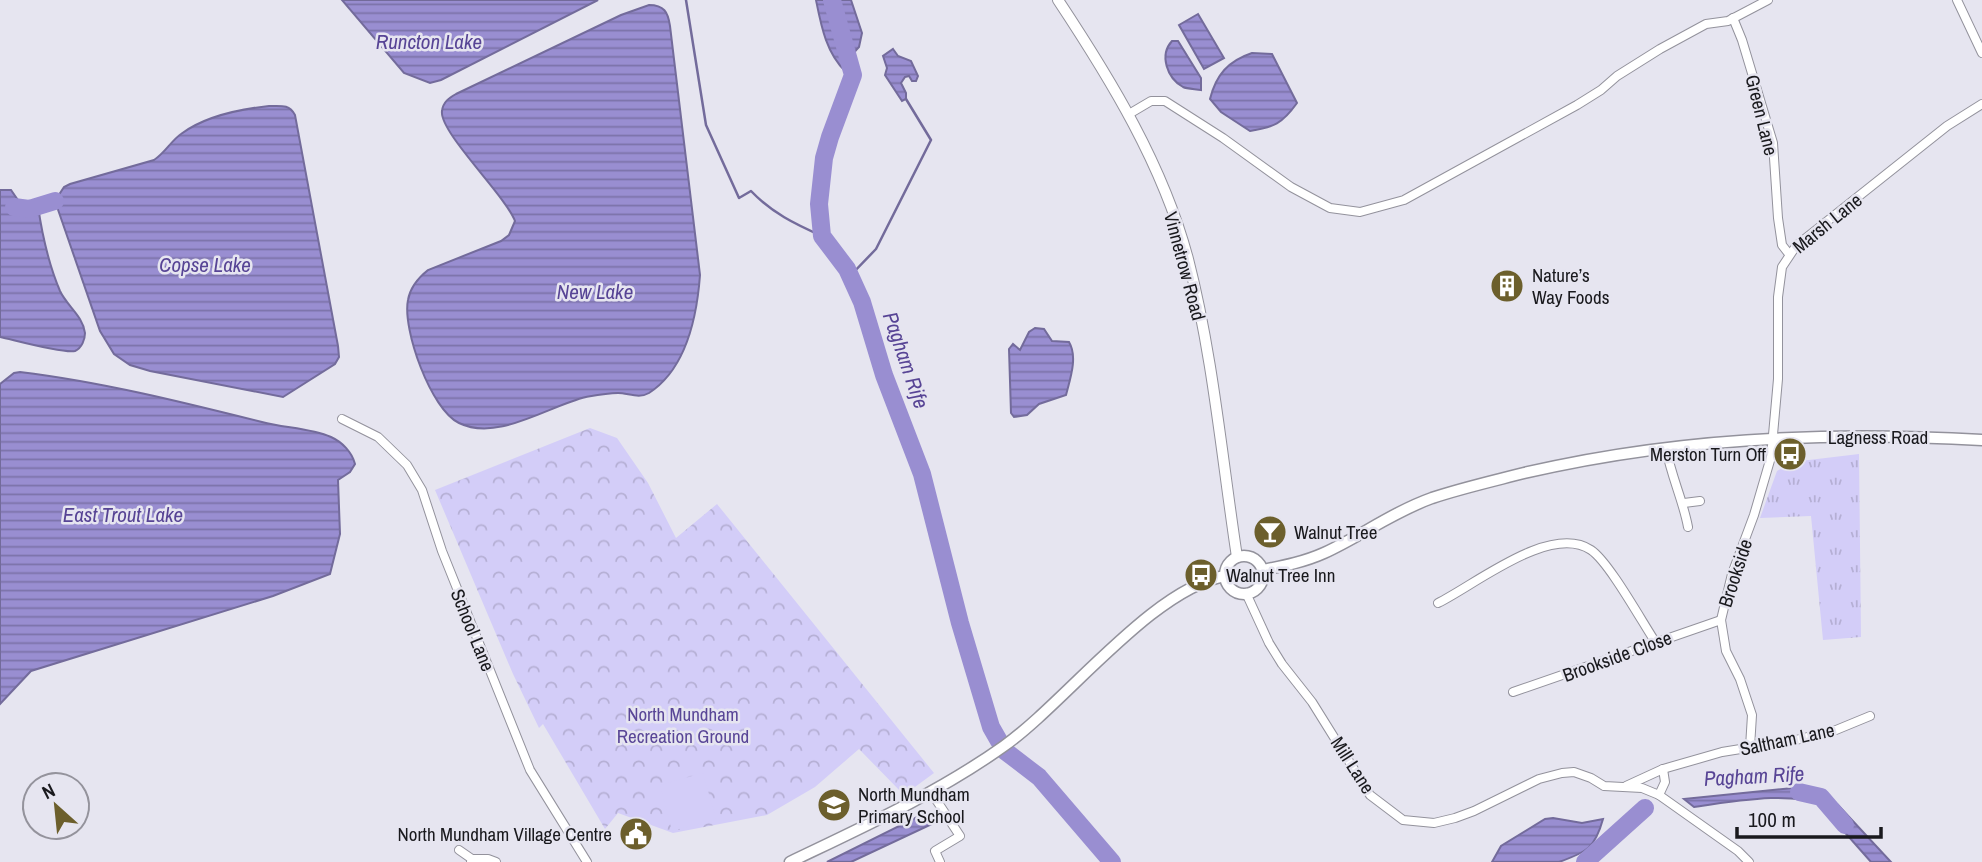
<svg xmlns="http://www.w3.org/2000/svg" width="1982" height="862" font-family="'Archivo Narrow',sans-serif">
<style>
.grass{fill:url(#grass-tufts)}
.park{fill:url(#park-crowns)}
.garden{fill:#d3cdf8}
.water{fill:url(#water-rules);stroke:#736b9b;stroke-width:2}
.lines{fill:none;stroke-linecap:round;stroke-linejoin:round}
.stream{stroke:#736b9b;stroke-width:2.5}
.river{stroke:#998ed1;stroke-width:18}
.minor-casing{stroke:#93929c;stroke-width:10}
.tertiary-casing{stroke:#93929c;stroke-width:12}
.secondary-casing{stroke:#93929c;stroke-width:13}
.minor{stroke:#fff;stroke-width:8}
.tertiary{stroke:#fff;stroke-width:10}
.secondary{stroke:#fff;stroke-width:10}
.labels{text-anchor:middle;dominant-baseline:central;stroke-width:5;stroke-linejoin:round;paint-order:stroke}
.street-label{font-size:19px;fill:#19191d;stroke:#e6e5f0}
.poi-label{font-size:19px;fill:#19191d;stroke:#e6e5f0;text-anchor:start}
.park-label{font-size:19px;fill:#594697;stroke:#e6e5f0}
.water-label{font-size:21px;font-style:italic;fill:#574495;stroke:#e6e5f0}
</style>
<defs>
<pattern id="grass-tufts" width="24" height="20" patternUnits="userSpaceOnUse" patternTransform="scale(1.75)"><rect width="24" height="20" fill="#d3cdf8"/><path d="M3 7l-1-3M5 7V3M7 7l1-3M15 17l-1-3M17 17v-4M19 17l1-3" fill="none" stroke="#b5afd4"/></pattern>
<pattern id="park-crowns" width="20" height="18" patternUnits="userSpaceOnUse" patternTransform="scale(1.75)"><rect width="20" height="18" fill="#d3cdf8"/><path d="M2 6a3 3 0 1 1 6 0M12 15a3 3 0 1 1 6 0" fill="none" stroke="#b5afd4"/></pattern>
<pattern id="water-rules" width="6" height="5" patternUnits="userSpaceOnUse" patternTransform="scale(1.75)"><rect width="6" height="5" fill="#998ed1"/><path d="M0 2.5h6" fill="none" stroke="#7c73a9"/></pattern>
</defs>
<rect width="100%" height="100%" fill="#e6e5f0"/>
<!-- grass -->
<path class="grass" d="M 1859,454 L 1861,637 L 1823,640 L 1811,516 L 1760,518 L 1777,471 L 1792,462 Z"/>
<!-- park -->
<path class="park" d="M 590,428 L 617,438 L 648,483 L 676,538 L 717,504 L 934,773 L 904,795 L 859,749 L 815,787 L 767,815 L 673,833 L 618,813 L 605,829 L 543,724 L 539,728 L 513,674 L 435,490 Z"/>
<!-- garden -->
<path class="garden" d="M 703,773 L 716,819 L 672,831 L 660,785 Z"/>
<!-- water -->
<g class="water">
<path d="M 342,0 L 598,0 L 441,80 L 430,83 L 404,73 Z"/>
<path d="M 816,0 L 851,0 L 862,33 L 859,47 C 852,54 849,59 851,69 L 846,72 C 826,53 821,25 816,0 Z"/>
<path d="M 649,5 C 664,5 668,12 670,26 L 700,275 C 697,316 686,369 649,393 C 639,399 628,393 618,393 C 607,393 597,395 586,397 C 548,406 498,442 459,423 C 431,410 402,329 408,300 C 410,288 418,278 428,270 L 501,241 L 509,235 L 515,221 C 505,195 439,132 442,111 C 443,102 449,98 456,94 L 621,15 Z"/>
<path d="M 1198,14 L 1224,58 L 1204,69 L 1179,25 Z"/>
<path d="M 1172,41 L 1178,41 L 1201,78 L 1201,90 C 1196,89 1187,89 1183,87 C 1167,78 1159,55 1172,41 Z"/>
<path d="M 893,49 L 898,56 L 911,61 L 918,76 L 916,81 L 912,81 L 909,76 L 905,77 L 901,83 L 906,93 L 906,99 L 902,101 L 885,75 L 887,68 L 883,56 Z"/>
<path d="M 1252,53 L 1272,54 L 1297,103 C 1282,124 1274,127 1250,131 L 1221,112 L 1210,99 C 1216,75 1228,61 1252,53 Z"/>
<path d="M 269,106 C 281,106 289,104 295,115 L 338,346 L 339,357 L 335,364 L 283,397 L 150,371 L 130,365 L 114,354 L 100,331 L 55,201 L 64,187 L 70,184 L 154,160 C 165,153 171,141 181,134 C 205,116 241,109 269,106 Z"/>
<path d="M 0,190 L 11,190 L 20,203 L 34,203 L 38,206 C 42,234 49,265 60,291 C 67,306 83,316 85,333 C 85,339 82,348 75,351 C 64,354 14,340 0,337 Z"/>
<path d="M 1035,328 L 1044,329 L 1052,341 L 1069,342 C 1078,357 1070,379 1066,395 L 1039,404 L 1027,415 L 1014,417 L 1011,413 L 1009,349 L 1013,344 L 1020,350 L 1029,332 Z"/>
<path d="M 20,372 C 102,382 182,402 262,422 C 284,428 310,428 331,437 C 342,442 352,452 355,464 L 350,472 L 338,480 L 340,534 L 330,574 L 273,596 L 31,671 L 0,704 L 0,384 L 14,373 Z"/>
<path d="M 1793,788 L 1812,789 L 1825,795 C 1806,803 1792,797 1771,798 C 1745,799 1720,803 1694,807 L 1684,799 Z"/>
<path d="M 1838,805 L 1891,862 L 1871,862 L 1826,811 Z"/>
<path d="M 927,812 L 932,824 L 851,862 L 827,862 Z"/>
<path d="M 1553,818 L 1582,823 L 1603,819 C 1595,848 1587,852 1559,862 L 1492,862 L 1501,846 L 1545,819 Z"/>
</g>
<g class="lines">
<!-- stream -->
<g class="stream">
<path d="M 686,0 L 706,125 L 739,198 L 751,191 C 772,213 795,224 822,236"/>
<path d="M 850,276 L 876,249 L 931,140 L 906,99"/>
</g>
<!-- river -->
<g class="river">
<path d="M 832,0 L 853,75 L 830,137 L 824,158 L 819,204 L 822,236 L 847,269 L 862,302 L 884,375 L 922,474 L 960,623 L 991,727 L 999,741"/>
<path d="M 14,207 L 29,209 L 55,201"/>
<path d="M 1005,751 L 1039,777 L 1112,862"/>
<path d="M 1799,792 L 1821,797 L 1845,825"/>
<path d="M 1585,862 L 1645,808"/>
</g>
<defs>
<g id="minor">
<path d="M 1957,0 L 1982,53"/>
<path d="M 1733,18 L 1742,40 L 1773,143 L 1778,218 L 1782,245 L 1789,254"/>
<path d="M 1129,114 L 1151,101 L 1165,101 L 1223,138 L 1291,187 L 1330,208 L 1360,212 L 1404,200 L 1577,105 L 1601,90 L 1617,76 L 1660,49 L 1706,24 L 1728,21 L 1768,0"/>
<path d="M 342,419 L 378,437 L 407,465 L 422,490 L 442,551 L 530,770 L 587,862"/>
<path d="M 1666,448 C 1671,476 1683,500 1688,527"/>
<path d="M 1684,503 L 1700,501"/>
<path d="M 1246,593 L 1269,643 L 1282,664 L 1312,702 L 1370,795 L 1403,820 L 1434,823 L 1455,818 L 1474,811 L 1539,779 L 1562,773 L 1574,772 L 1591,778 L 1604,786 L 1642,788 L 1659,795 L 1738,851 L 1749,862"/>
<path d="M 1438,603 C 1475,585 1550,523 1591,550 C 1609,562 1642,622 1656,643"/>
<path d="M 1513,692 L 1721,620"/>
<path d="M 1750,747 L 1752,715 L 1740,679 L 1726,651 L 1721,620 L 1732,574 L 1754,515 L 1771,457 L 1778,379 L 1778,297 L 1782,267 L 1796,246 L 1947,126 L 1982,104"/>
<path d="M 1626,786 L 1663,769 L 1722,752 L 1796,740 L 1836,730 L 1870,716"/>
<path d="M 931,792 L 960,836 L 935,851 L 940,862"/>
<path d="M 1659,795 L 1665,782 L 1663,769"/>
<path d="M 459,850 L 472,859"/>
<path d="M 471,862 L 472,859 L 488,859 L 496,862"/>
</g>
<path id="tertiary" d="M 1058,0 C 1111,80 1163,165 1188,259 C 1213,356 1222,459 1237,557"/>
<g id="secondary">
<circle cx="1244" cy="575" r="19"/>
<path d="M 1263,570 C 1283,566 1304,562 1324,553 C 1361,536 1393,512 1432,498 C 1462,488 1493,481 1524,473 C 1673,438 1830,431 1982,440"/>
<path d="M 790,862 C 863,827 938,793 1004,746 C 1066,702 1153,588 1225,576"/>
</g>
</defs>
<!-- minor casing -->
<use href="#minor" class="minor-casing"/>
<!-- tertiary casing -->
<use href="#tertiary" class="tertiary-casing"/>
<!-- secondary casing -->
<use href="#secondary" class="secondary-casing"/>
<!-- minor -->
<use href="#minor" class="minor"/>
<!-- tertiary -->
<use href="#tertiary" class="tertiary"/>
<!-- secondary -->
<use href="#secondary" class="secondary"/>
</g>
<!-- icons -->
<defs>
<symbol id="building-disc" viewBox="-11 -11 22 22"><circle r="9.5" fill="#6c5f2c" stroke="#e6e5f0"/><path d="M-4-6H4V6H1V3H-1V6H-4ZM-2.5-4.3h1.7v1.8h-1.7ZM.8-4.3h1.7v1.8H.8ZM-2.5-1h1.7V.8h-1.7ZM.8-1h1.7V.8H.8Z" fill="#fff"/></symbol>
<symbol id="bus-disc" viewBox="-11 -11 22 22"><circle r="9.5" fill="#6c5f2c" stroke="#e6e5f0"/><path d="M-5-6H5V4H4V6H2V4H-2V6H-4V4H-5ZM-3.5-4V0h7V-4ZM-3.5 1.2v1.5H-2V1.2ZM2 1.2v1.5H3.5V1.2Z" fill="#fff"/></symbol>
<symbol id="bar-disc" viewBox="-11 -11 22 22"><circle r="9.5" fill="#6c5f2c" stroke="#e6e5f0"/><path d="M-6-5H6L.8 .8V4.5H3.5V6h-7V4.5H-.8V.8Z" fill="#fff"/></symbol>
<symbol id="school-disc" viewBox="-11 -11 22 22"><circle r="9.5" fill="#6c5f2c" stroke="#e6e5f0"/><path d="M0-5L7-2L0 1L-7-2ZM-4 1L0 2.5L4 1V4Q0 6-4 4Z" fill="#fff"/></symbol>
<symbol id="civic-disc" viewBox="-11 -11 22 22"><circle r="9.5" fill="#6c5f2c" stroke="#e6e5f0"/><path d="M-.6-6.5H3V-4.5H.6V-3L4-1V1h2V6H-6V1h2V-1L-.6-3ZM-1.2 2.5V6h2.4V2.5Z" fill="#fff"/></symbol>
</defs>
<g fill-rule="evenodd">
<use href="#building-disc" x="1488" y="267" width="38" height="38"/>
<use href="#bus-disc" x="1771" y="435" width="38" height="38"/>
<use href="#bar-disc" x="1251" y="513" width="38" height="38"/>
<use href="#bus-disc" x="1182" y="556" width="38" height="38"/>
<use href="#school-disc" x="815" y="786" width="38" height="38"/>
<use href="#civic-disc" x="617" y="815" width="38" height="38"/>
</g>
<g class="labels">
<!-- street labels -->
<g class="street-label">
<text transform="translate(1762 115) rotate(76)">Green Lane</text>
<text transform="translate(1827 223) rotate(-39)">Marsh Lane</text>
<text transform="translate(1185 266) rotate(75)">Vinnetrow Road</text>
<text x="1878" y="437">Lagness Road</text>
<text transform="translate(1735 573) rotate(-72)">Brookside</text>
<text transform="translate(473 630) rotate(68)">School Lane</text>
<text transform="translate(1617 656) rotate(-20)">Brookside Close</text>
<text transform="translate(1787 739) rotate(-12)">Saltham Lane</text>
<text transform="translate(1353 765) rotate(57)">Mill Lane</text>
</g>
<!-- poi labels -->
<g class="poi-label">
<text x="1532" y="275">Nature’s<tspan x="1532" dy="22">Way Foods</tspan></text>
<text x="1766" y="454" text-anchor="end">Merston Turn Off</text>
<text x="1294" y="532">Walnut Tree</text>
<text x="1226" y="575">Walnut Tree Inn</text>
<text x="858" y="794">North Mundham<tspan x="858" dy="22">Primary School</tspan></text>
<text x="612" y="834" text-anchor="end">North Mundham Village Centre</text>
</g>
<!-- park labels -->
<g class="park-label">
<text x="683" y="714">North Mundham<tspan x="683" dy="22">Recreation Ground</tspan></text>
</g>
<!-- water labels -->
<g class="water-label">
<text x="429" y="41">Runcton Lake</text>
<text x="205" y="264">Copse Lake</text>
<text x="595" y="291">New Lake</text>
<text transform="translate(906 360) rotate(71)">Pagham Rife</text>
<text x="123" y="514">East Trout Lake</text>
<text transform="translate(1754 776) rotate(-3)">Pagham Rife</text>
</g>
</g>
<!-- north arrow -->
<g transform="translate(56 806) rotate(333)"><circle r="33" fill="#e6e5f0" stroke="#94939c" stroke-width="2"/>
<path d="M0-5L12 26L0 18L-12 26Z" fill="#6c5f2c"/>
<text y="-10" font-size="19" font-weight="bold" text-anchor="middle" fill="#19191d">N</text>
</g>
<!-- scale -->
<path d="M1737 827v10h144v-10" fill="none" stroke="#19191d" stroke-width="3.5"/>
<text x="1748" y="827" font-size="21" fill="#19191d" stroke="#e6e5f0" stroke-width="5" paint-order="stroke">100 m</text>
</svg>
